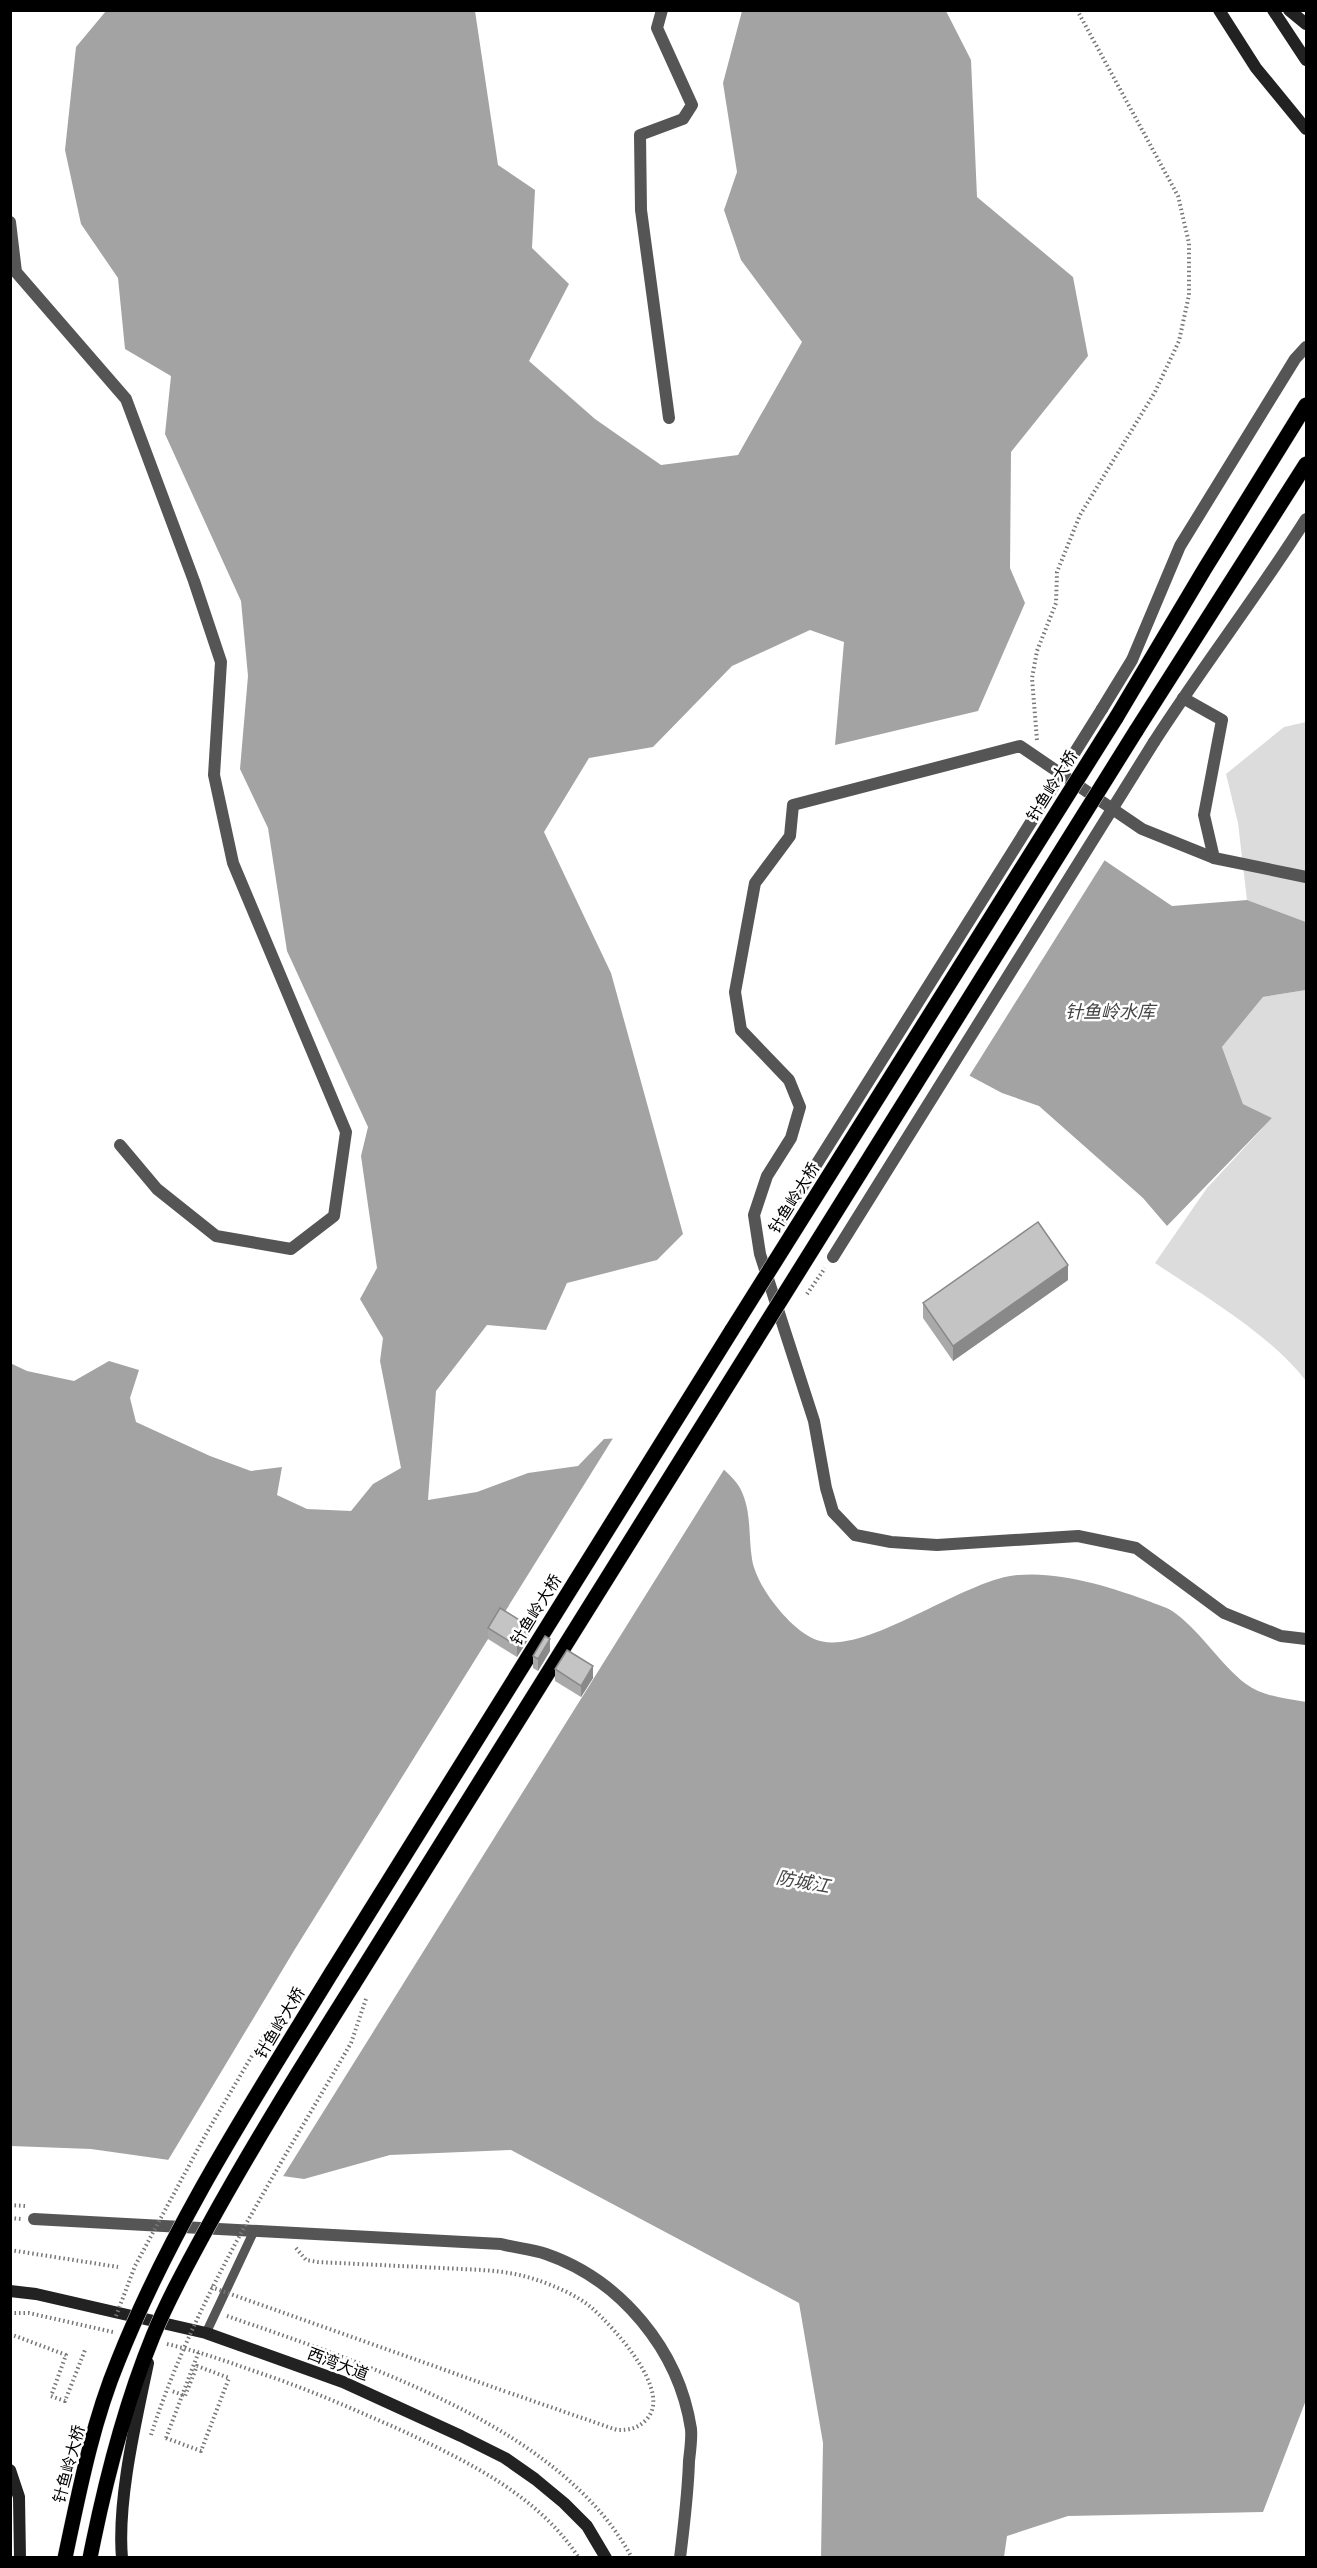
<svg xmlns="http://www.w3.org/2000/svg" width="1317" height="2568" font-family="Figtree,'Noto Sans SC',sans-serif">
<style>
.green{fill:#dcdcdc}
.water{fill:#a3a3a3}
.pier{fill:#fff}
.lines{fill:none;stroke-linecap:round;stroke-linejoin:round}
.primary-casing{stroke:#dbdbdb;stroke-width:16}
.path{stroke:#777;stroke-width:4;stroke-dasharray:1.5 3;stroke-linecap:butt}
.lane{stroke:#555;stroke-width:9}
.street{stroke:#555;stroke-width:12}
.secondary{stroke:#222;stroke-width:12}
.primary{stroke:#000;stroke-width:15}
.primary-bridge-casing{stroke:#dbdbdb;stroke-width:16;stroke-linecap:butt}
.path-bridge{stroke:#777;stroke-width:4;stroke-dasharray:1.5 3;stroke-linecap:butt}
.street-bridge{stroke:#555;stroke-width:12}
.secondary-bridge{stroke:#222;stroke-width:12}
.primary-bridge{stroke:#000;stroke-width:15}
.wall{fill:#a9a9a9}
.shaded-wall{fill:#898989}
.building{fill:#c4c4c4;stroke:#898989;stroke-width:1.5}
.labels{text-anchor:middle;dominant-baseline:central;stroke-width:5;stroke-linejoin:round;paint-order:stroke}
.street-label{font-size:16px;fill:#000;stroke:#fff}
.water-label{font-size:18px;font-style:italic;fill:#444;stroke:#fff}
</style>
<rect width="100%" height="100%" fill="#fff"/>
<!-- green -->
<g class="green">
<path d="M 1306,722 L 1306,922 L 1247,900 L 1238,823 L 1226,774 L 1284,727 Z"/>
<path d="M 1306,990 L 1306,1381 C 1271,1335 1204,1296 1155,1263 L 1207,1188 L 1272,1118 L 1243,1104 L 1222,1047 L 1263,997 Z"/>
</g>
<!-- water -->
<g class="water">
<path d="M 106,11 L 475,11 L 498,165 L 535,190 L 532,248 L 569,284 L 529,361 L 595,419 L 661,465 L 738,455 L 802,342 L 741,260 L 724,210 L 737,172 L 723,83 L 742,11 L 946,11 L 971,60 L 977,197 L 1073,277 L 1088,356 L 1011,452 L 1010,568 L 1025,603 L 978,711 L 835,745 L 844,642 L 810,630 L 732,666 L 653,747 L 589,758 L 544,832 L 611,973 L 683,1234 L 657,1260 L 567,1283 L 546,1330 L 487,1325 L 436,1391 L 428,1500 L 477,1492 L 528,1473 L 578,1466 L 604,1439 L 684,1435 C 696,1446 734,1475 740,1488 C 752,1511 748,1534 752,1559 C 756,1586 789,1628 814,1639 C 861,1660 965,1578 1018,1575 C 1060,1571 1112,1587 1151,1602 C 1158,1605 1169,1608 1175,1613 C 1202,1633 1220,1664 1246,1684 C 1262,1696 1287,1699 1306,1702 L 1306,2400 L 1263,2512 L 1068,2516 L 1007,2536 L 1004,2557 L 821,2557 L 823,2443 L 799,2303 L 511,2150 L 390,2155 L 304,2179 L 91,2149 L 11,2146 L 10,1363 L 27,1371 L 74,1381 L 109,1361 L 139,1370 L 130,1398 L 136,1422 L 210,1456 L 251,1471 L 282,1467 L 277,1495 L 307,1509 L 351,1511 L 373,1484 L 401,1468 L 380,1361 L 383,1338 L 360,1299 L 377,1268 L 361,1156 L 368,1127 L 287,951 L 268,828 L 240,769 L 248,676 L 241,601 L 165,434 L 171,376 L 125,349 L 118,278 L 81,224 L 65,150 L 76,47 Z"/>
<path d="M 1076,841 L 1172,906 L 1247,900 L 1306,922 L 1306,990 L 1263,997 L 1222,1047 L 1243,1104 L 1272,1118 L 1167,1226 L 1143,1198 L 1039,1106 L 1002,1093 L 942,1061 Z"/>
</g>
<!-- pier -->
<g class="pier">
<path d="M 1077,838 L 1106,858 L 968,1078 L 941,1063 L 940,1059 Z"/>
<path d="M 685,1432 L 725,1468 L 282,2178 L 167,2162 L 295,1949 L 615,1435 Z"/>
</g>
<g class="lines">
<defs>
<g id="primary">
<path d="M 1116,718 L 1204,570 L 1306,405"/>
<path d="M 1136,731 L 1306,464"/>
<path d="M 332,1972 L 732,1330"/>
<path d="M 353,1985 L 754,1343"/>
</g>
</defs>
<!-- primary casing -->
<use href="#primary" class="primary-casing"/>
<!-- path -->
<g class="path">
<path d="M 1037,740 L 1032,678 L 1037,651 L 1056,603 L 1057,572 L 1080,515 L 1155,392 L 1179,341 L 1189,295 L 1189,243 L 1178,196 L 1077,10"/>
<path d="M 10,2205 L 25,2206"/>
<path d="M 10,2218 L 21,2219"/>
<path d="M 296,2248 L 306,2260 L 318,2262 C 359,2264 400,2266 442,2268 C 474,2270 506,2269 537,2280 C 555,2286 579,2296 593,2309 C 614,2328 674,2392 646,2420 C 637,2429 629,2430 617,2430 L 507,2392"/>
<path d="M 10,2250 L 118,2267"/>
<path d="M 10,2313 L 29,2313 L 113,2332"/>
<path d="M 227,2316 C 360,2362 562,2426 632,2558"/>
<path d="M 10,2334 L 66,2355 L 51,2396 L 65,2401 L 85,2350"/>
<path d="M 167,2344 C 206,2353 242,2367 280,2380 C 322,2395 362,2413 403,2431 C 468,2462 538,2495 579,2558"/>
<path d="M 166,2438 L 199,2351"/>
</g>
<!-- lane -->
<path class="lane" d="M 206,2333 L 254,2231"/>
<!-- street -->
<g class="street">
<path d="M 662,10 L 657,28 L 692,105 L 683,119 L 640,135 L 641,210 L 669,418"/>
<path d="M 10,222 L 16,272 L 126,399 L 194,581 L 221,662 L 214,775 L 233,863 L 346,1132 L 334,1216 L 291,1249 L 216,1236 L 157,1189 L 120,1145"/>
<path d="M 1183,698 L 1222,720 L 1204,815 L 1214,858"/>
<path d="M 1102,709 L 1132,660 L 1180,546 L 1295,359 L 1306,347"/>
<path d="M 1154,742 C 1203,666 1258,595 1306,519"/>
<path d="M 1306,877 L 1214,858 L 1142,829 L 1020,746 L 793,805 L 790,836 L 755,883 L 735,992 L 741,1030 L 789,1080 L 800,1107 L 791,1138 L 767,1176 L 754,1215 L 760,1254 L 814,1421 L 826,1488 L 833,1512 L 855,1535 L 891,1542 L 937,1545 L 1078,1536 L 1136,1548 L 1224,1613 L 1281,1636 L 1306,1639"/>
<path d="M 34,2219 L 501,2244 C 515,2248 531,2249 546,2254 C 621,2280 679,2350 691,2429 C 692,2439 690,2451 689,2461 C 688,2494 684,2525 680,2558"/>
</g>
<!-- secondary -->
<g class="secondary">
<path d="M 1219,10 L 1256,68 L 1306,129"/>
<path d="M 1273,10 L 1306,60"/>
<path d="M 1289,10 L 1306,24"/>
<path d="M 10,2291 L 36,2294 L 206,2333 L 343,2382 L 461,2436 L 505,2458 L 535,2479 L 564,2503 L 587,2526 L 606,2558"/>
<path d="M 10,2470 L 19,2497 L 20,2558"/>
</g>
<!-- primary -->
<use href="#primary" class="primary"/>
<defs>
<g id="primary-bridge">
<path d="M 732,1330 L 1116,718"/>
<path d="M 754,1343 L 1136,731"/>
<path d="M 65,2558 C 79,2492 92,2424 118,2361 C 173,2223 255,2098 332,1972"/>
<path d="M 90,2558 C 105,2482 124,2407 153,2336 C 168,2299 187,2265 206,2230 C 252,2146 302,2066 353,1985"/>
</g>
</defs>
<!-- primary-bridge casing -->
<use href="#primary-bridge" class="primary-bridge-casing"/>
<!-- path-bridge -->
<g class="path-bridge">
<path d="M 807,1294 L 825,1268"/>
<path d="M 211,2287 L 507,2392"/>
<path d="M 116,2316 L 135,2266 L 206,2134 L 263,2037 L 298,1991"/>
<path d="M 151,2435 C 196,2295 278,2170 351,2043 L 366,1999"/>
<path d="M 166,2438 L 201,2451 L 229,2378 L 197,2366 L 185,2396 L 172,2391"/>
</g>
<!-- street-bridge -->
<g class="street-bridge">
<path d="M 779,1224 L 1102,709"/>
<path d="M 833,1257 L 1154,742"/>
</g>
<!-- secondary-bridge -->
<path class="secondary-bridge" d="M 122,2558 C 117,2500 136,2421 148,2363"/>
<!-- primary-bridge -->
<use href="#primary-bridge" class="primary-bridge"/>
</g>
<!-- wall -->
<g class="wall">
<path d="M 1068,1280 L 953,1361 L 923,1318 L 923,1303 Z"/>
<path d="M 488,1628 L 529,1638 L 517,1657 L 488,1639 Z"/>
<path d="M 550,1651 L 538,1671 L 533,1668 L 533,1656 Z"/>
<path d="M 555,1669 L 593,1678 L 581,1697 L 555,1681 Z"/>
</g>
<!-- shaded-wall -->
<g class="shaded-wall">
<path d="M 1068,1265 L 1068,1280 L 953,1361 L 953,1346 Z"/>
<path d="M 529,1626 L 529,1638 L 517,1657 L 517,1646 Z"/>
<path d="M 550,1639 L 550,1651 L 538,1671 L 538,1659 Z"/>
<path d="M 593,1666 L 593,1678 L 581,1697 L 581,1686 Z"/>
</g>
<!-- building -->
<g class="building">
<path d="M 1038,1222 L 1068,1265 L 953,1346 L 923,1303 Z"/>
<path d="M 500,1608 L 529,1626 L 517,1646 L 488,1628 Z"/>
<path d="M 545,1636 L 550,1639 L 538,1659 L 533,1656 Z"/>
<path d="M 567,1650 L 593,1666 L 581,1686 L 555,1669 Z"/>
</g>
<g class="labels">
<!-- street labels -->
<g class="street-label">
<text transform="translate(1052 786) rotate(-58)">针鱼岭大桥</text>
<text transform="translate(794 1198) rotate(-58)">针鱼岭大桥</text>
<text transform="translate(536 1610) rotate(-58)">针鱼岭大桥</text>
<text transform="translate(280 2023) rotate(-59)">针鱼岭大桥</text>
<text transform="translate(338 2364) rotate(21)">西湾大道</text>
<text transform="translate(69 2464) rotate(-75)">针鱼岭大桥</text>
</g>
<!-- water labels -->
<g class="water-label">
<text x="1110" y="1012">针鱼岭水库</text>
<text transform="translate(803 1882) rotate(10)">防城江</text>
</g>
</g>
<!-- border -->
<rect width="1317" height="2568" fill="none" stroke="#000000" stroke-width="24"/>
</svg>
